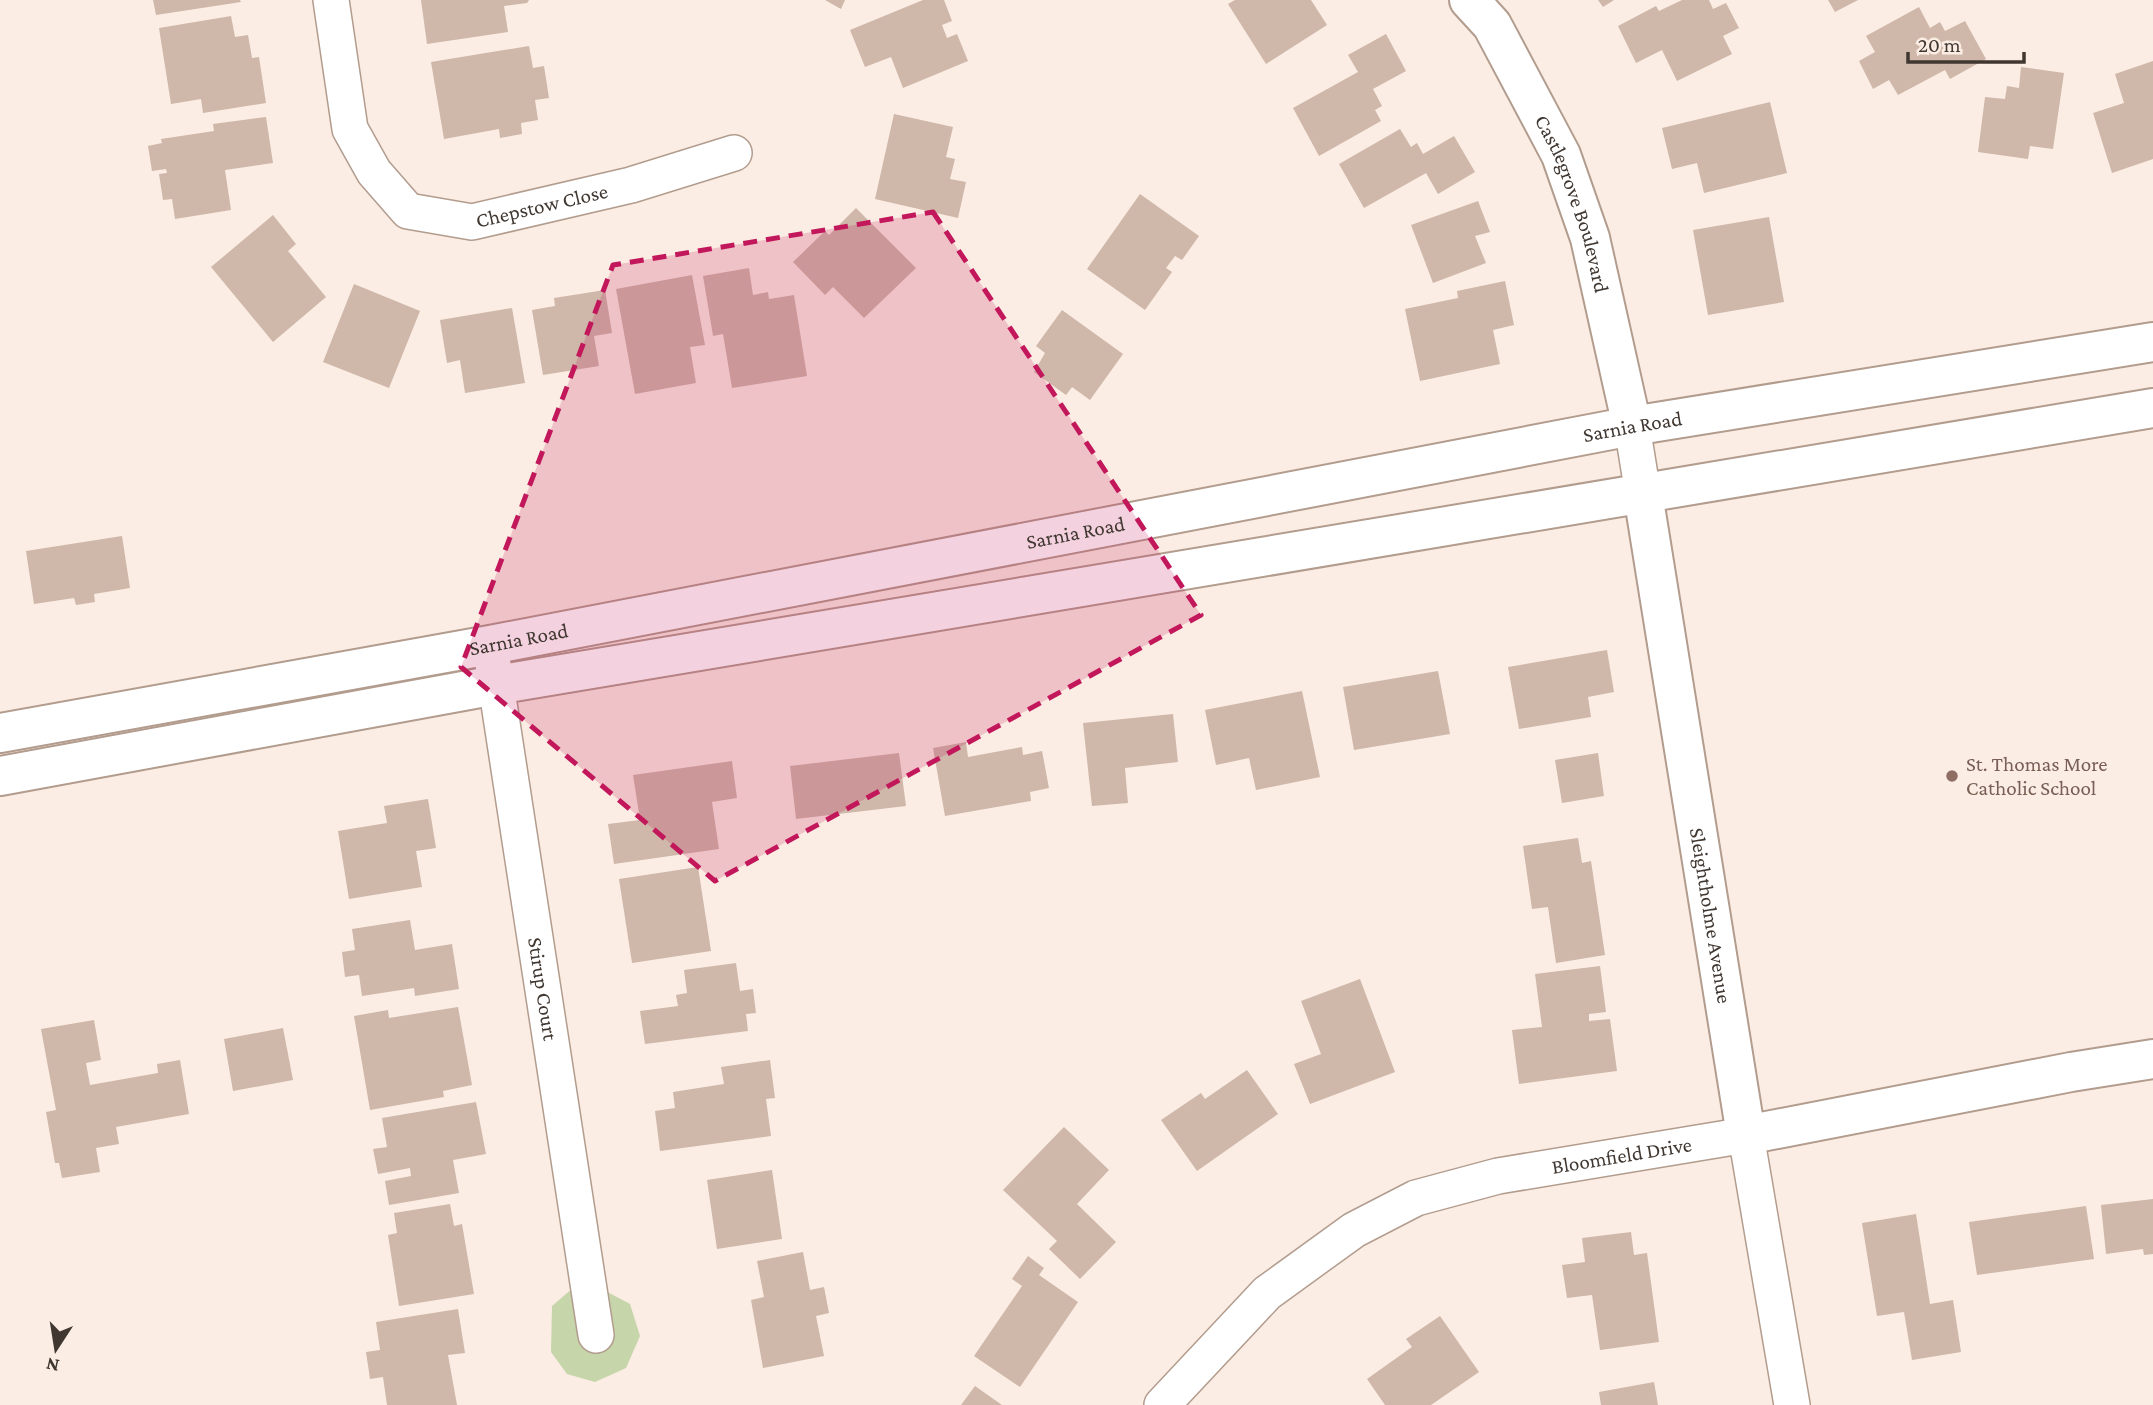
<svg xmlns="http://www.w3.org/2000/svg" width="2153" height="1405" font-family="'Crimson Pro',serif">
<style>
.green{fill:#c6d5aa}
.building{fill:#cfb7a9}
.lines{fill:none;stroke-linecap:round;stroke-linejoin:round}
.minor-casing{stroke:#b29c8e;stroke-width:38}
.tertiary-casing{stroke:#b29c8e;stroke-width:42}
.secondary-casing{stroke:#b29c8e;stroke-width:42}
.minor{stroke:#fff;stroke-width:35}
.tertiary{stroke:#fff;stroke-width:38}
.secondary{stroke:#fff;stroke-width:38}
.marked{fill:#c2185b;fill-opacity:0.2;stroke:#c2185b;stroke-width:5;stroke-dasharray:14 9;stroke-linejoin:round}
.education-dot{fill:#8d6e63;stroke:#fbede4;stroke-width:2.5}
.labels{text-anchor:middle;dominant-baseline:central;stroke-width:5;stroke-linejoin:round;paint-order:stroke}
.street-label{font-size:21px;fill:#403731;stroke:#fbede4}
.education-label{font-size:21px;fill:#785e54;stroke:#fbede4;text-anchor:start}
</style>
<rect width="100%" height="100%" fill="#fbede4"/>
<!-- green -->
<path class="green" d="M 598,1287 L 630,1304 L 640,1336 L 626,1368 L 595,1382 L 567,1374 L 551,1352 L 552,1306 L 573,1288 Z"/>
<!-- building -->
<g class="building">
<path d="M 153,0 L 240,0 L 241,2 L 156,15 Z"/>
<path d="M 421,0 L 529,0 L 527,3 L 504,6 L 508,32 L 427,44 Z"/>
<path d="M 825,0 L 845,0 L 841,9 Z"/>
<path d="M 923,0 L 944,0 L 952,21 L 942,25 L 947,38 L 957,34 L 968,61 L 903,88 L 891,57 L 865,67 L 850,30 Z"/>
<path d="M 1235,0 L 1311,0 L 1327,25 L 1266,64 L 1228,4 Z"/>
<path d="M 1598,0 L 1614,0 L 1603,7 Z"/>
<path d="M 1682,0 L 1709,0 L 1713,9 L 1726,3 L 1739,28 L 1723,36 L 1732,54 L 1677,81 L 1662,50 L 1636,63 L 1618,26 L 1656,6 L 1659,11 Z"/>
<path d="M 1828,0 L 1858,0 L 1835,12 Z"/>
<path d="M 1919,7 L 1930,28 L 1940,22 L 1945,31 L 1965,21 L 1986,59 L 1950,79 L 1945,70 L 1898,95 L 1889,80 L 1873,89 L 1859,61 L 1875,52 L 1866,36 Z"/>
<path d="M 231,16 L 235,37 L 248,35 L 252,58 L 259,57 L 266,103 L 203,113 L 201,99 L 171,104 L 159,28 Z"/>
<path d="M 1386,34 L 1406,71 L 1373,89 L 1382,106 L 1375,110 L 1381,121 L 1319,156 L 1293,108 L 1358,72 L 1348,55 Z"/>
<path d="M 529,46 L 533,68 L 544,66 L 549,98 L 535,100 L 538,120 L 521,123 L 522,134 L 500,138 L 499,129 L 444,139 L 431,62 Z"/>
<path d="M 2153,61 L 2153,159 L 2112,173 L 2093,113 L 2124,103 L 2115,74 Z"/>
<path d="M 2021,67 L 2064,73 L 2053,149 L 2030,146 L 2028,159 L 1978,152 L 1985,97 L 2005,99 L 2007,86 L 2019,88 Z"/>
<path d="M 1770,102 L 1787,173 L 1704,193 L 1697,163 L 1672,169 L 1662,128 Z"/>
<path d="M 894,114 L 953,127 L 946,157 L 955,159 L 950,179 L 966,182 L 958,218 L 875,199 Z"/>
<path d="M 266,117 L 273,163 L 225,170 L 231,210 L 175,219 L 172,199 L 163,200 L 159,174 L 167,173 L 166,169 L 152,171 L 148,146 L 162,143 L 161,139 L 214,131 L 213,124 Z"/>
<path d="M 1400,129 L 1411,147 L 1417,143 L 1423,154 L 1454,136 L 1475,172 L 1438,194 L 1426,173 L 1364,208 L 1339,164 Z"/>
<path d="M 1140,194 L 1199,236 L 1182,260 L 1175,256 L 1166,268 L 1172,272 L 1145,310 L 1087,269 Z"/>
<path d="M 1478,201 L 1490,232 L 1475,236 L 1486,263 L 1433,283 L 1411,225 Z"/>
<path d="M 856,208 L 916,268 L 864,318 L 833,287 L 825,295 L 793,262 L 825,231 L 829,235 Z"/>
<path d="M 273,215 L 296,244 L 288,251 L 326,297 L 273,342 L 211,267 Z"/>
<path d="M 1769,217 L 1784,302 L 1708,315 L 1693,230 Z"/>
<path d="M 749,268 L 753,295 L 768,292 L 769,299 L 794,295 L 807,376 L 732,388 L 723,334 L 713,336 L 703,276 Z"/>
<path d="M 692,275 L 705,345 L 690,347 L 696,383 L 635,394 L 616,289 Z"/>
<path d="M 1505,281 L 1514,325 L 1493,330 L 1500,364 L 1420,381 L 1405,309 L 1458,298 L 1457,291 Z"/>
<path d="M 354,284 L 420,311 L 389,388 L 323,362 Z"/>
<path d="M 605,290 L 612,333 L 594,336 L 599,366 L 543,375 L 532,310 L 555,306 L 554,298 Z"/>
<path d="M 512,308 L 525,383 L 465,393 L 460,360 L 447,363 L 440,320 Z"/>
<path d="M 1062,310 L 1123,354 L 1090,400 L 1072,387 L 1066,395 L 1034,372 L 1045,353 L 1036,346 Z"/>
<path d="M 122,536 L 130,588 L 94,594 L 95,602 L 76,605 L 74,598 L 34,604 L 26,551 Z"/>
<path d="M 1607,650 L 1614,692 L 1588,697 L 1591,717 L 1519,729 L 1508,667 Z"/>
<path d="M 1438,671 L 1450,734 L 1354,750 L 1343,687 Z"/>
<path d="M 1302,691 L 1320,777 L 1256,790 L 1249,758 L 1216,765 L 1205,710 Z"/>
<path d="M 1173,714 L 1178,762 L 1125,768 L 1128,803 L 1092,806 L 1083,723 Z"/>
<path d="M 966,742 L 968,757 L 1022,747 L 1023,755 L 1042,751 L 1049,788 L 1030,792 L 1031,801 L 945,816 L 933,748 Z"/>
<path d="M 899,753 L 906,806 L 796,819 L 790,766 Z"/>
<path d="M 1598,753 L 1604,796 L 1562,803 L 1555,760 Z"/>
<path d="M 732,761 L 737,798 L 712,802 L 719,849 L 614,864 L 608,824 L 640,820 L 633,775 Z"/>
<path d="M 428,799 L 436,848 L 416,851 L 422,887 L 349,899 L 338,831 L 387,823 L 384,806 Z"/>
<path d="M 1578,838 L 1582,863 L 1591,861 L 1605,955 L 1556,963 L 1548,907 L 1532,909 L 1523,846 Z"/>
<path d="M 698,867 L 711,951 L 632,963 L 619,879 Z"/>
<path d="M 410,920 L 415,950 L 452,944 L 459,989 L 415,996 L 414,988 L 362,996 L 359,975 L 345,977 L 342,952 L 355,950 L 352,929 Z"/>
<path d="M 736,963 L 740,991 L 753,989 L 756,1013 L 746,1014 L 748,1031 L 645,1044 L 640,1011 L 678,1006 L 676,995 L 687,993 L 684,970 Z"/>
<path d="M 1600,966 L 1606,1012 L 1589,1014 L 1589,1021 L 1610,1019 L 1617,1071 L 1519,1084 L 1512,1030 L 1542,1027 L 1535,974 Z"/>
<path d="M 1360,979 L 1395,1072 L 1310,1104 L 1294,1064 L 1321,1054 L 1301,1001 Z"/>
<path d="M 458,1007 L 472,1085 L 443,1091 L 444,1097 L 370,1110 L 354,1016 L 388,1010 L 389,1018 Z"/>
<path d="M 94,1020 L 101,1060 L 86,1063 L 90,1085 L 158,1073 L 157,1064 L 180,1060 L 189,1114 L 116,1127 L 119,1144 L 96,1148 L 100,1172 L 62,1178 L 59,1163 L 55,1163 L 46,1112 L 56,1110 L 41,1029 Z"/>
<path d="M 283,1028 L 293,1080 L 233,1091 L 224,1039 Z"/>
<path d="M 770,1060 L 775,1098 L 766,1099 L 771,1136 L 660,1151 L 655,1111 L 675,1108 L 673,1092 L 724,1084 L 721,1067 Z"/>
<path d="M 1247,1070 L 1278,1114 L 1197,1171 L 1161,1120 L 1201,1093 L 1205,1099 Z"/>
<path d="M 476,1102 L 486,1154 L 453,1160 L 459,1193 L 389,1205 L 385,1181 L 411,1176 L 410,1168 L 378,1174 L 373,1149 L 387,1147 L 382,1118 Z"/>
<path d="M 1064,1127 L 1109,1170 L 1077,1204 L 1116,1242 L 1080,1279 L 1049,1249 L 1057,1241 L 1003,1190 Z"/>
<path d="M 772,1170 L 782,1239 L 717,1249 L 707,1180 Z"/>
<path d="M 2153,1199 L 2153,1254 L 2144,1255 L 2143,1249 L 2106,1254 L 2101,1205 Z"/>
<path d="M 450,1204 L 454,1226 L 462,1224 L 474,1294 L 399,1306 L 388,1235 L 397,1233 L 394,1213 Z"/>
<path d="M 2086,1206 L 2094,1259 L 1977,1275 L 1969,1222 Z"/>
<path d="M 1916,1214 L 1930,1304 L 1953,1300 L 1961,1352 L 1912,1360 L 1904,1312 L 1877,1316 L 1862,1223 Z"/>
<path d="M 1631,1232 L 1634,1255 L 1647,1253 L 1659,1342 L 1600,1350 L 1592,1295 L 1567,1298 L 1562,1265 L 1585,1262 L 1582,1238 Z"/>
<path d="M 803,1252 L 810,1290 L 824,1287 L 829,1313 L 816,1316 L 824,1356 L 763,1368 L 751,1300 L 764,1297 L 757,1261 Z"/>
<path d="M 1028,1256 L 1044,1268 L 1039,1275 L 1078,1302 L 1020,1387 L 974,1356 L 1022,1286 L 1012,1279 Z"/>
<path d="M 458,1309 L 465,1353 L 448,1355 L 457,1405 L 387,1405 L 383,1377 L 370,1379 L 366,1352 L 380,1350 L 376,1322 Z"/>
<path d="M 1440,1316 L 1479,1372 L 1431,1405 L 1385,1405 L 1367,1379 L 1412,1347 L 1406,1339 Z"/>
<path d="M 1654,1382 L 1658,1405 L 1601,1405 L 1599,1392 Z"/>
<path d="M 975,1386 L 1002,1405 L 961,1405 Z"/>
</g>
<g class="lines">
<defs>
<g id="minor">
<path id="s1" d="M 331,0 L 350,129 L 374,172 L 408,211 L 472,222 L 631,185 L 734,153"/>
<path d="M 1632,426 L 1643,494"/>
<path id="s2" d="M 490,645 L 596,1335"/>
<path id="s3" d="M 1162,1405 L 1267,1293 L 1354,1230 L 1416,1198 L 1498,1176 L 1746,1135 L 1792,1405"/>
</g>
<g id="tertiary">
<path id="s4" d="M 1469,0 L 1492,25 L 1561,155 L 1590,238 L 1632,426"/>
<path id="s5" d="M 1643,494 L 1746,1135 L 2071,1072 L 2153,1059"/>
</g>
<g id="secondary">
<path id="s6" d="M 0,733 L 490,645 L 1632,426 L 2153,342"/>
<path d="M 0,776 L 496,685 L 2153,408"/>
</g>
</defs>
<!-- minor casing -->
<use href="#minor" class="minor-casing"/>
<!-- tertiary casing -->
<use href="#tertiary" class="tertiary-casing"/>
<!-- secondary casing -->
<use href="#secondary" class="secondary-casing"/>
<!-- minor -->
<use href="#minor" class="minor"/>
<!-- tertiary -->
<use href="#tertiary" class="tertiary"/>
<!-- secondary -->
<use href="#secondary" class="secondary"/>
</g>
<!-- marked area -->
<path class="marked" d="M 933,212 L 1201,615 L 715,881 L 461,667 L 613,265 Z"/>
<!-- markers -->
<circle class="education-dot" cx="1952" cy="776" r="7"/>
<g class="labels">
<!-- street labels -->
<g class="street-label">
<text stroke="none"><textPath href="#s4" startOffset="231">Castlegrove Boulevard</textPath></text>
<text stroke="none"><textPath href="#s1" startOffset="368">Chepstow Close</textPath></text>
<text stroke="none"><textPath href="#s6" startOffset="1661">Sarnia Road</textPath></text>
<text stroke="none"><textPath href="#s6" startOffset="1094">Sarnia Road</textPath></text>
<text stroke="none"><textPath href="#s6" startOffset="527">Sarnia Road</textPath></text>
<text stroke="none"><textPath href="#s5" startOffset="427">Sleightholme Avenue</textPath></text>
<text stroke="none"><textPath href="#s2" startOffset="348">Stirup Court</textPath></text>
<text stroke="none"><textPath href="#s3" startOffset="541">Bloomfield Drive</textPath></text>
</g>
<!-- education labels -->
<g class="education-label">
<text x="1966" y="764">St. Thomas More<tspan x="1966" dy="24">Catholic School</tspan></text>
</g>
</g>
<!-- north arrow -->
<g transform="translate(56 1349) rotate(192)" stroke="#fbede4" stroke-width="5" paint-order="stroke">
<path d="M0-5L12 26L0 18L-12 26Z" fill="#403731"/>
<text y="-10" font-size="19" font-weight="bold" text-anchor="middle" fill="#403731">N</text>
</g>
<!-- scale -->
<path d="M1908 52v10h116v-10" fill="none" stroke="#403731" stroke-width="3.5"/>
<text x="1918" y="52" font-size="21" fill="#403731" stroke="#fbede4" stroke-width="5" paint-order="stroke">20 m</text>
</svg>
